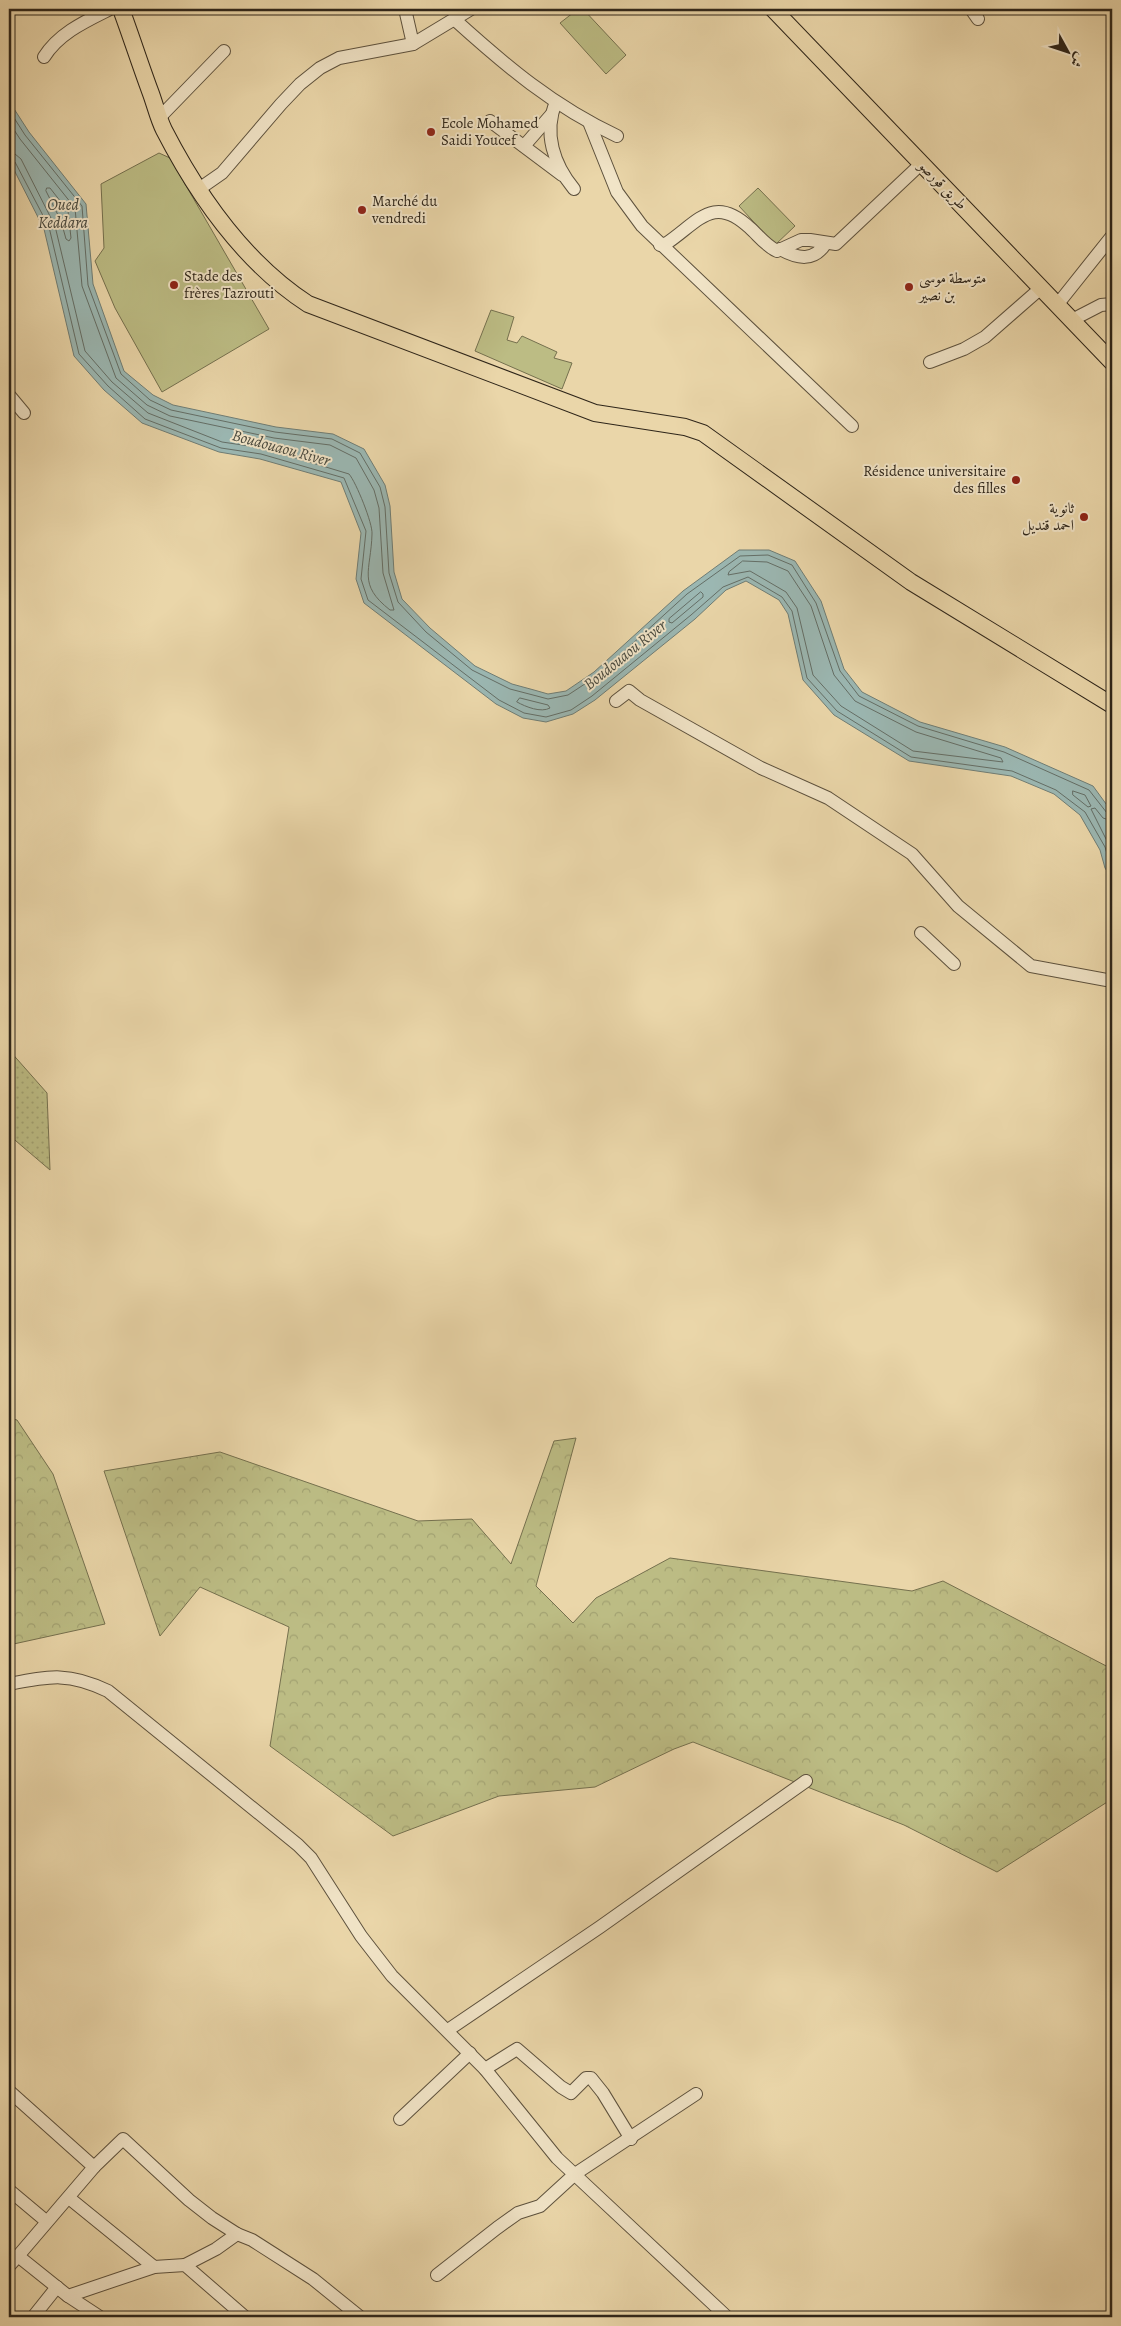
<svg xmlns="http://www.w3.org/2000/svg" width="1121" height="2326" font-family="Alegreya,Amiri,serif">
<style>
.grass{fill:url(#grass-dots);stroke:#75704e}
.forest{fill:url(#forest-crowns);stroke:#75704e}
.pitch{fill:#bcbc84;stroke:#75704e}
.water{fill:#9bb7b2;stroke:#6f7d75}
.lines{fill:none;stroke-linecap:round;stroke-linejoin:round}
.shore{stroke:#646e66;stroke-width:1}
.minor-casing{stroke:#5d513d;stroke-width:14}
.major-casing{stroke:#2e2519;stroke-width:18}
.minor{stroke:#f1e4c7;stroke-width:12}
.major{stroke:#ead6a9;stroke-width:16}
.poi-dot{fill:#8f2418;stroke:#f1e4c7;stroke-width:2}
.labels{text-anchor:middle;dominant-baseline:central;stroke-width:4;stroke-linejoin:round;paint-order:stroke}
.poi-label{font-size:15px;fill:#2e2519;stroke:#f1e4c7;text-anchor:start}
.street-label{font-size:15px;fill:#2e2519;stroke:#f1e4c7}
.water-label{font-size:16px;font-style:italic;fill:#494a3f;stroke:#f1e4c7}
</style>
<defs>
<pattern id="grass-dots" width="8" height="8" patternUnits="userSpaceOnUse" patternTransform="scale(1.25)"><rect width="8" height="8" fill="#bcbc84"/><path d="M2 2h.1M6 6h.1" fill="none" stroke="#a2a171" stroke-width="1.8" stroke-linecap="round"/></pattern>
<pattern id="forest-crowns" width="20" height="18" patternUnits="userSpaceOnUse" patternTransform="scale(1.25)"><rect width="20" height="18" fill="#bcbc84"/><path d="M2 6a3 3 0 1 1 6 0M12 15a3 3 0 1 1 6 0" fill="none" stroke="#a2a171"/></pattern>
</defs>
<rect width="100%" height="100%" fill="#ead6a9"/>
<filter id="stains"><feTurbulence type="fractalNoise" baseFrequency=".004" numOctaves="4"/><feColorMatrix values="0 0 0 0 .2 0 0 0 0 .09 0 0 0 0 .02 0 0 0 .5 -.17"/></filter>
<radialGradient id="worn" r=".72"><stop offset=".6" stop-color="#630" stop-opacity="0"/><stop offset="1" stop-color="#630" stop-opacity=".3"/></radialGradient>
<!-- grass -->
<path class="grass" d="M 9,1050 L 47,1093 L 50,1170 L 9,1135 Z"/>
<!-- forest -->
<g class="forest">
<path d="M 9,1418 L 17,1420 L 53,1474 L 105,1624 L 9,1645 Z"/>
<path d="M 576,1438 L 536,1586 L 573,1623 L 596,1598 L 670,1558 L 912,1591 L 943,1581 L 1112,1669 L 1112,1799 L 997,1872 L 904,1825 L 693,1742 L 674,1749 L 595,1787 L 499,1796 L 393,1836 L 270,1746 L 289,1627 L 200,1587 L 160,1636 L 104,1471 L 220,1452 L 418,1521 L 472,1519 L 511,1564 L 554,1441 Z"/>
</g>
<!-- pitch -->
<g class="pitch">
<path d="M 578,9 L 583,9 L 626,55 L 606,74 L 560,23 Z"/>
<path d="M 159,153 L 170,158 L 269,329 L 162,392 L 115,308 L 95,261 L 104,248 L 101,184 Z"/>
<path d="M 758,188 L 795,226 L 775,245 L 739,206 Z"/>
<path d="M 491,310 L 514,317 L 507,340 L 517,343 L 522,336 L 557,352 L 554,358 L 572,363 L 562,389 L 475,351 Z"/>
</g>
<!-- water -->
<path class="water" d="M 9,101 L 29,132 L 86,204 L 93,284 L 124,371 L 153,395 L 173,405 L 276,427 L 333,434 L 364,449 L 385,485 L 390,506 L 394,572 L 402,599 L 430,628 L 475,666 L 512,684 L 534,690 L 548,694 L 566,691 L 594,672 L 683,591 L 739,550 L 769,550 L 795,561 L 821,601 L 844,669 L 862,692 L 920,722 L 1005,747 L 1093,786 L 1112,812 L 1112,879 L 1105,868 L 1100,850 L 1080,815 L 1054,794 L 1011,776 L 909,761 L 834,715 L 803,680 L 788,614 L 779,600 L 746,581 L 726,590 L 695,619 L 595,700 L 573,714 L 546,722 L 523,718 L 496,704 L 364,603 L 356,579 L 361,533 L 341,482 L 260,459 L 219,452 L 142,423 L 104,390 L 74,356 L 44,229 L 9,160 Z"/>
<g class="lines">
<!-- shore -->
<g class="shore">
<path d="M 9,110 L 25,135 L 82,206 L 88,285 L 121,374 L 150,400 L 171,410 L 275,432 L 332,439 L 360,453 L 380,487 L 385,507 L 389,573 L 398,602 L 426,632 L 472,670 L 510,689 L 533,695 L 548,699 L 568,695 L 597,676 L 687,594 L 740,556 L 768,555 L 792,565 L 816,603 L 840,671 L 859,696 L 918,726 L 1004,752 L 1089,790 L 1107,813 L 1112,815"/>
<path d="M 9,122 L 20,139 L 75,208 L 82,286 L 116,378 L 147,405 L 170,416 L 274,438 L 330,445 L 356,458 L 374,490 L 379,508 L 383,573 L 394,610 L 390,610 C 357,584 371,571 372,534 C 373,524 356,482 349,474 L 263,448 L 222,442 L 148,413 L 112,382 L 85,351 L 55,226 L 21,159 L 15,154 L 9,153"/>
<path d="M 9,159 L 15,162 L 49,227 L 79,354 L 108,386 L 145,419 L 221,448 L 261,454 L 344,478 L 366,531 L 361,579 L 368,600 L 499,700 L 524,713 L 546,717 L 571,710 L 592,696 L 691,615 L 723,587 L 748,577 L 782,597 L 792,611 L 807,678 L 837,711 L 911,757 L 1012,771 L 1056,790 L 1085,812 L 1105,847 L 1112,870"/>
<path d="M 47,188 L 50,188 L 68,211 L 71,238 L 69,241 L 66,239 L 61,221 L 46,191 Z"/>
<path d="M 743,561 L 767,562 L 788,571 L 811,606 L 834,675 L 855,701 L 916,732 L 1001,758 L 1003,762 L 913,751 L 841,706 L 813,675 L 797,608 L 786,592 L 750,571 L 728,575 L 729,572 Z"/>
<path d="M 701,592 L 703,594 L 703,597 L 672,623 L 669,622 L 669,619 Z"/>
<path d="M 520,698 L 548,705 L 550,708 C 541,713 526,707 517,702 Z"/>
<path d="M 1073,791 L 1085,795 L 1091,806 L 1088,807 L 1073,795 Z"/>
<path d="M 1112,821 L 1103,818 L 1095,808 L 1091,809 L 1112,851"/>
</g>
<defs>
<g id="minor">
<path d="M 405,9 L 413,44"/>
<path d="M 971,9 L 978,19"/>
<path d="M 454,19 C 506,66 553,106 617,136"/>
<path d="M 44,57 C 59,33 86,21 110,9"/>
<path d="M 556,102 C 543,133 554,165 574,189"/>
<path d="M 160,117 L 224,51"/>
<path d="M 490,121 L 562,175"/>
<path d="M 589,122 L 617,192 L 642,226 L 852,426"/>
<path d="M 524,146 L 551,115"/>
<path d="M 199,189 L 222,173 L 281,104 L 300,84 L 320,68 L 339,58 L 413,44 L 471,9"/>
<path d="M 660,245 L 667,243 C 699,221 714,194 750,228 C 758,235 766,246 777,251 L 801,240 L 810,240 L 836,244 L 922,163"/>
<path d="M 780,249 C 798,259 814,262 826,243"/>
<path d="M 1057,305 L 1112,236"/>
<path d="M 1072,320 L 1101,305 L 1112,304"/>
<path d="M 930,362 L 964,349 L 985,337 L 1041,288"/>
<path d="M 9,395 L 24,413"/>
<path d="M 616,701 L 629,691 L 640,700 L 761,768 L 828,798 L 912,854 L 958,906 L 1031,966 L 1112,981"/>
<path d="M 921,933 L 954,964"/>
<path d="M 9,1684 C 50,1676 69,1672 108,1691 L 298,1845 L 311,1858 L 361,1936 L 392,1976 L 485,2069 L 557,2158 L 727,2317"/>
<path d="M 448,2030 L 600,1927 L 806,1781"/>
<path d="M 485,2069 L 517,2049 L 561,2087 L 571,2093 L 586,2078 L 591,2078 L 603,2093 L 631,2139"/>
<path d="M 9,2091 L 94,2167 L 18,2256"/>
<path d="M 400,2119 L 470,2053"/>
<path d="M 94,2167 L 123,2139 L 189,2200 L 212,2218 L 237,2234 L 252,2240 L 313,2279 L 360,2317"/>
<path d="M 9,2190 L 46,2221"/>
<path d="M 69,2198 L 154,2267"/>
<path d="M 185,2265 L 216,2249 L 237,2234"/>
<path d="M 9,2266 L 18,2256 L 68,2296 L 154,2267 L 185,2265 L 245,2317"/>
<path d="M 437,2275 L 497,2228 L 518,2213 L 540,2206 L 575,2174 L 696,2094"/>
<path d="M 68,2296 L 100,2317"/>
<path d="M 33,2317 L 57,2287"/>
</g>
<g id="major">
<path d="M 121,9 C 131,36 140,64 150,91 C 155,104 158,118 164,130 C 198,196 245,263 308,304 L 595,413 L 685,427 L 703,433 L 911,582 L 1112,705"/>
<path d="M 773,9 L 1112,362"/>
</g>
</defs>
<!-- minor casing -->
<use href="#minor" class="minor-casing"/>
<!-- major casing -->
<use href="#major" class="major-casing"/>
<!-- minor -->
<use href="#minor" class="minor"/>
<!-- major -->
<use href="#major" class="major"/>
</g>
<!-- markers -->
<g class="poi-dot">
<circle cx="431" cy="132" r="5"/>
<circle cx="362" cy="210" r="5"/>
<circle cx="174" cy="285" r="5"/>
<circle cx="909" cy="287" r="5"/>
<circle cx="1016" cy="480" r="5"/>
<circle cx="1084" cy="517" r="5"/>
</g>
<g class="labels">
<!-- poi labels -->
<g class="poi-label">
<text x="441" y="123">Ecole Mohamed<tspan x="441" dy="17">Saidi Youcef</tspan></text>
<text x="372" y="201">Marché du<tspan x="372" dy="17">vendredi</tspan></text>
<text x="184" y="276">Stade des<tspan x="184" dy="17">frères Tazrouti</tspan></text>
<text x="919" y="278">متوسطة موسى<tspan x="919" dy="17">بن نصير</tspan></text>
<text x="1006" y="471" text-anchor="end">Résidence universitaire<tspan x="1006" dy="17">des filles</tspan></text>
<text x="1074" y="508" text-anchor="end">ثانوية<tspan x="1074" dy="17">احمد قنديل</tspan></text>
</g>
<!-- street labels -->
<g class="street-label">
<text transform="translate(943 185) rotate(46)">طريق قورصو</text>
</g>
<!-- water labels -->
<g class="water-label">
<text x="63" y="205">Oued<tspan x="63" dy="18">Keddara</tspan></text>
<text transform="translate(281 448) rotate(15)">Boudouaou River</text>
<text transform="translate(625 655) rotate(-39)">Boudouaou River</text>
</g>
</g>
<!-- margin -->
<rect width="1121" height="2326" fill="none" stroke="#ead6a9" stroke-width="30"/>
<rect x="10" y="10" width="1101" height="2306" fill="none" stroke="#2e2519" stroke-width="2.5"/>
<rect x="15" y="15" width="1091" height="2296" fill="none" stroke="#2e2519"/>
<!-- north arrow -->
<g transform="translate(1068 52) rotate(130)" stroke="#f1e4c7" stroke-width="4" paint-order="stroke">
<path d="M0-4L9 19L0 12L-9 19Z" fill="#2e2519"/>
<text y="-8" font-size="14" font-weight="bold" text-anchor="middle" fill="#2e2519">ش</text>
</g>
<rect width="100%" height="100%" filter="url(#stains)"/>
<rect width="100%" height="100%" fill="url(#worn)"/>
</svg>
